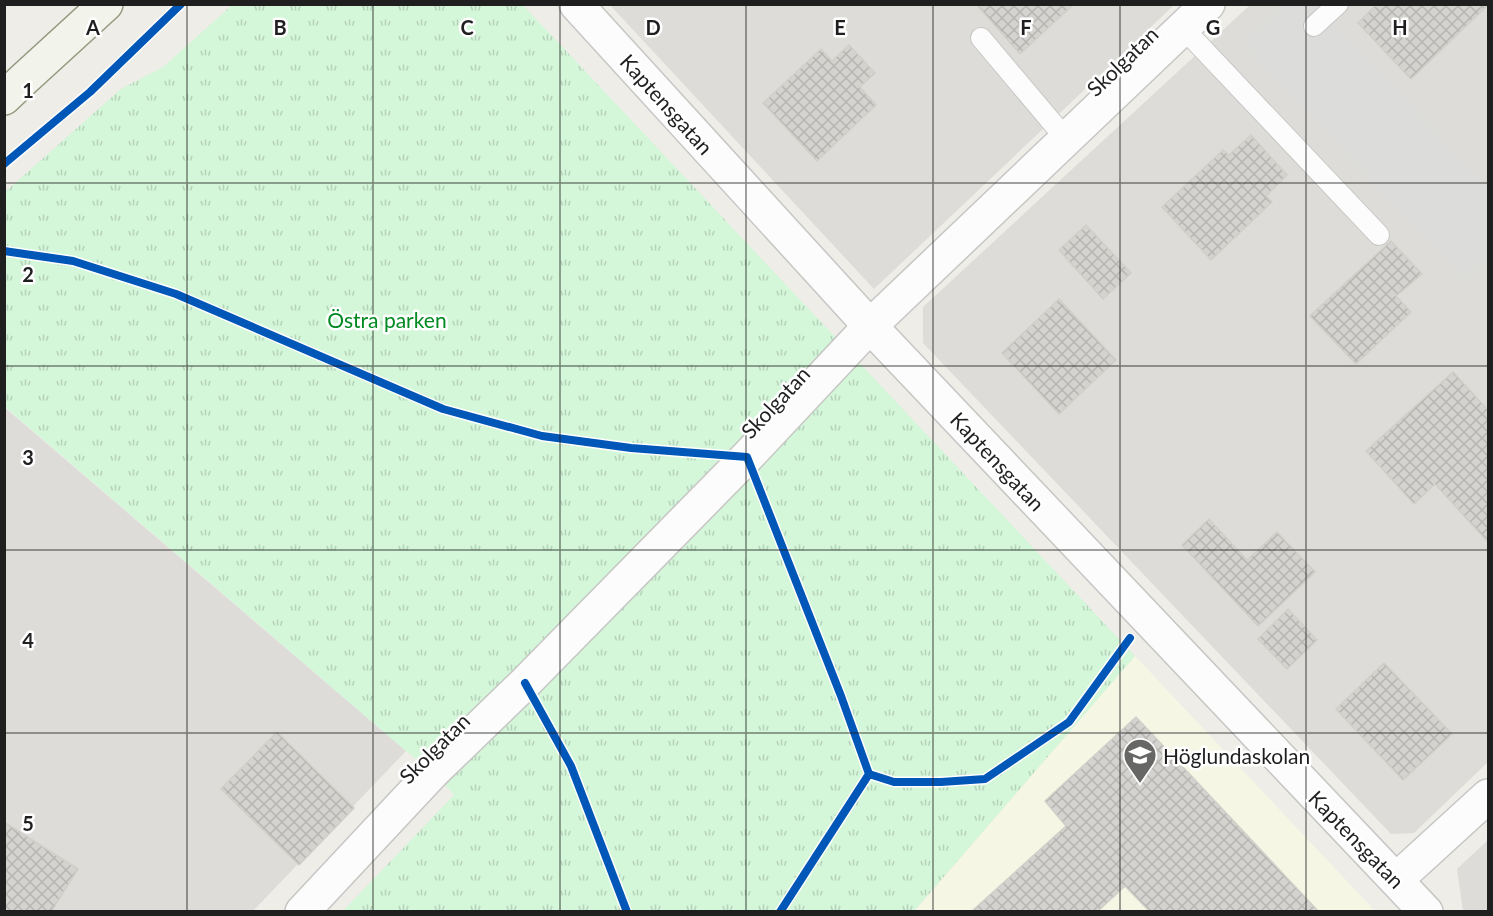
<svg xmlns="http://www.w3.org/2000/svg" width="1493" height="916" font-family="Lato,sans-serif">
<style>
.residential{fill:#dddcd9}
.education{fill:#f5f7e4}
.park{fill:url(#park-tufts)}
.parking{fill:#dcdcda}
.building{fill:url(#building-cross-hatch);stroke:#d1cfc9;stroke-width:1.5}
.lines{fill:none;stroke-linecap:round;stroke-linejoin:round}
.lane-casing{stroke:#c6c6c4;stroke-width:22}
.street-casing{stroke:#c6c6c4;stroke-width:36}
.secondary-casing{stroke:#94997f;stroke-width:36}
.lane{stroke:#fcfcfc;stroke-width:20}
.street{stroke:#fcfcfc;stroke-width:33}
.secondary{stroke:#f2f4eb;stroke-width:33}
.cycleway-casing{stroke:#fff;stroke-width:11}
.cycleway{stroke:#0057b8;stroke-width:8}
.grid{fill:none;stroke:#1f1f1f;stroke-width:1.5;stroke-opacity:0.55}
.labels{text-anchor:middle;dominant-baseline:central;stroke-width:5;stroke-linejoin:round;paint-order:stroke}
.street-label{font-size:21px;fill:#1f1f1f;stroke:#fff}
.park-label{font-size:21px;fill:#018a20;stroke:#fff}
.poi-label{font-size:21px;fill:#1f1f1f;stroke:#fff;text-anchor:start}
.grid-label{font-size:20px;text-anchor:middle;font-weight:bold;fill:#1f1f1f;stroke:#fff;stroke-width:5;stroke-linejoin:round;paint-order:stroke}
</style>
<defs>
<pattern id="park-tufts" width="24" height="20" patternUnits="userSpaceOnUse" patternTransform="scale(1.5)"><rect width="24" height="20" fill="#d4f6d9"/><path d="M3 7l-1-3M5 7V3M7 7l1-3M15 17l-1-3M17 17v-4M19 17l1-3" fill="none" stroke="#b6d2ba"/></pattern>
<pattern id="building-cross-hatch" width="8" height="8" patternUnits="userSpaceOnUse" patternTransform="scale(1.5)"><rect width="8" height="8" fill="#d5d3cf"/><path d="M0 0l8 8M0 8l8-8" fill="none" stroke="#b6b5b1"/></pattern>
</defs>
<rect width="100%" height="100%" fill="#eeede8"/>
<!-- residential -->
<g class="residential">
<path d="M 610,5 L 1174,5 L 874,289 Z"/>
<path d="M 1250,5 L 1488,5 L 1488,762 L 1414,833 L 1391,834 L 923,343 L 923,307 Z"/>
<path d="M 4,407 L 406,751 L 253,911 L 5,911 Z"/>
<path d="M 1488,840 L 1488,911 L 1463,911 L 1457,869 Z"/>
</g>
<!-- education -->
<path class="education" d="M 1135,656 L 1375,911 L 914,912 Z"/>
<!-- park -->
<path class="park" d="M 232,5 L 523,5 L 1135,656 L 914,911 L 343,911 L 454,795 L 433,772 L 406,751 L 5,407 L 5,192 L 121,89 L 163,67 Z"/>
<!-- parking -->
<path class="parking" d="M 1283,5 L 1318,5 L 1488,187 L 1488,258 L 1464,281 L 1242,43 Z"/>
<!-- building -->
<g class="building">
<path d="M 976,4 L 1074,4 L 1020,54 Z"/>
<path d="M 1377,4 L 1488,4 L 1488,5 L 1411,79 L 1358,23 Z"/>
<path d="M 849,45 L 875,73 L 860,87 L 876,105 L 817,161 L 763,103 L 821,49 L 832,61 Z"/>
<path d="M 1251,135 L 1287,175 L 1266,196 L 1272,202 L 1211,260 L 1162,207 L 1223,150 L 1229,155 Z"/>
<path d="M 1086,225 L 1131,273 L 1103,299 L 1059,250 Z"/>
<path d="M 1391,241 L 1422,274 L 1396,296 L 1411,312 L 1356,364 L 1310,316 Z"/>
<path d="M 1059,299 L 1116,360 L 1059,414 L 1002,353 Z"/>
<path d="M 1453,372 L 1488,410 L 1488,542 L 1435,484 L 1414,504 L 1366,451 Z"/>
<path d="M 1209,519 L 1247,560 L 1277,532 L 1315,572 L 1258,626 L 1182,545 Z"/>
<path d="M 1288,609 L 1317,640 L 1287,669 L 1258,639 Z"/>
<path d="M 1384,663 L 1452,734 L 1403,780 L 1336,709 Z"/>
<path d="M 1136,717 L 1319,912 L 1150,912 L 1125,886 L 1097,912 L 971,912 L 1066,826 L 1045,801 Z"/>
<path d="M 277,732 L 354,808 L 299,865 L 221,789 Z"/>
<path d="M 4,822 L 78,869 L 51,912 L 4,912 Z"/>
</g>
<g class="lines">
<defs>
<g id="lane">
<path d="M 1314,26 L 1338,4"/>
<path d="M 1183,28 L 1379,235"/>
<path d="M 981,38 L 1066,139"/>
</g>
<g id="street">
<path d="M 576,4 L 870,326 L 1426,912"/>
<path d="M 1396,880 L 1488,796"/>
<path d="M 302,912 L 433,772 L 525,683 L 747,457 L 870,326 L 1208,4"/>
</g>
<path id="secondary" d="M 4,98 L 24,79 L 106,4"/>
</defs>
<!-- lane casing -->
<use href="#lane" class="lane-casing"/>
<!-- street casing -->
<use href="#street" class="street-casing"/>
<!-- secondary casing -->
<use href="#secondary" class="secondary-casing"/>
<!-- lane -->
<use href="#lane" class="lane"/>
<!-- street -->
<use href="#street" class="street"/>
<!-- secondary -->
<use href="#secondary" class="secondary"/>
<defs>
<g id="cycleway">
<path d="M 4,164 L 90,92 L 181,4"/>
<path d="M 4,251 L 73,261 L 176,294 L 443,409 L 542,436 L 631,448 L 747,457 L 841,696 L 869,774 L 780,912"/>
<path d="M 525,683 L 571,766 L 627,912"/>
<path d="M 869,774 L 894,782 L 941,782 L 985,779 L 1069,722 L 1130,638"/>
</g>
</defs>
<!-- cycleway casing -->
<use href="#cycleway" class="cycleway-casing"/>
<!-- cycleway -->
<use href="#cycleway" class="cycleway"/>
</g>
<!-- grid -->
<path class="grid" d="M 187,4 L 187,912M 373,4 L 373,912M 560,4 L 560,912M 746,4 L 746,912M 933,4 L 933,912M 1120,4 L 1120,912M 1306,4 L 1306,912M 4,183 L 1488,183M 4,366 L 1488,366M 4,550 L 1488,550M 4,733 L 1488,733"/>
<!-- icons -->
<defs>
<symbol id="school-pin" viewBox="-11 -11 22 30"><path d="M0 17L-7.5 6A9.5 9.5 0 1 1 7.5 6Z" fill="#676765" stroke="#fff"/><path d="M0-5L7-2L0 1L-7-2ZM-4 1L0 2.5L4 1V4Q0 6-4 4Z" fill="#fff"/></symbol>
</defs>
<g fill-rule="evenodd">
<use href="#school-pin" x="1121" y="736" width="38" height="52"/>
</g>
<g class="labels">
<!-- street labels -->
<g class="street-label">
<text transform="translate(1122 61) rotate(-44)">Skolgatan</text>
<text transform="translate(667 104) rotate(48)">Kaptensgatan</text>
<text transform="translate(775 402) rotate(-47)">Skolgatan</text>
<text transform="translate(998 461) rotate(47)">Kaptensgatan</text>
<text transform="translate(434 748) rotate(-45)">Skolgatan</text>
<text transform="translate(1357 839) rotate(46)">Kaptensgatan</text>
</g>
<!-- park labels -->
<g class="park-label">
<text x="387" y="319">Östra parken</text>
</g>
<!-- poi labels -->
<g class="poi-label">
<text x="1163" y="755">Höglundaskolan</text>
</g>
</g>
<g class="grid-label">
<text x="93" y="35">A</text>
<text x="280" y="35">B</text>
<text x="467" y="35">C</text>
<text x="653" y="35">D</text>
<text x="840" y="35">E</text>
<text x="1026" y="35">F</text>
<text x="1213" y="35">G</text>
<text x="1400" y="35">H</text>
<text x="28" y="98">1</text>
<text x="28" y="282">2</text>
<text x="28" y="465">3</text>
<text x="28" y="648">4</text>
<text x="28" y="831">5</text>
</g>
<!-- border -->
<rect width="1493" height="916" fill="none" stroke="#1f1f1f" stroke-width="12"/>
</svg>
